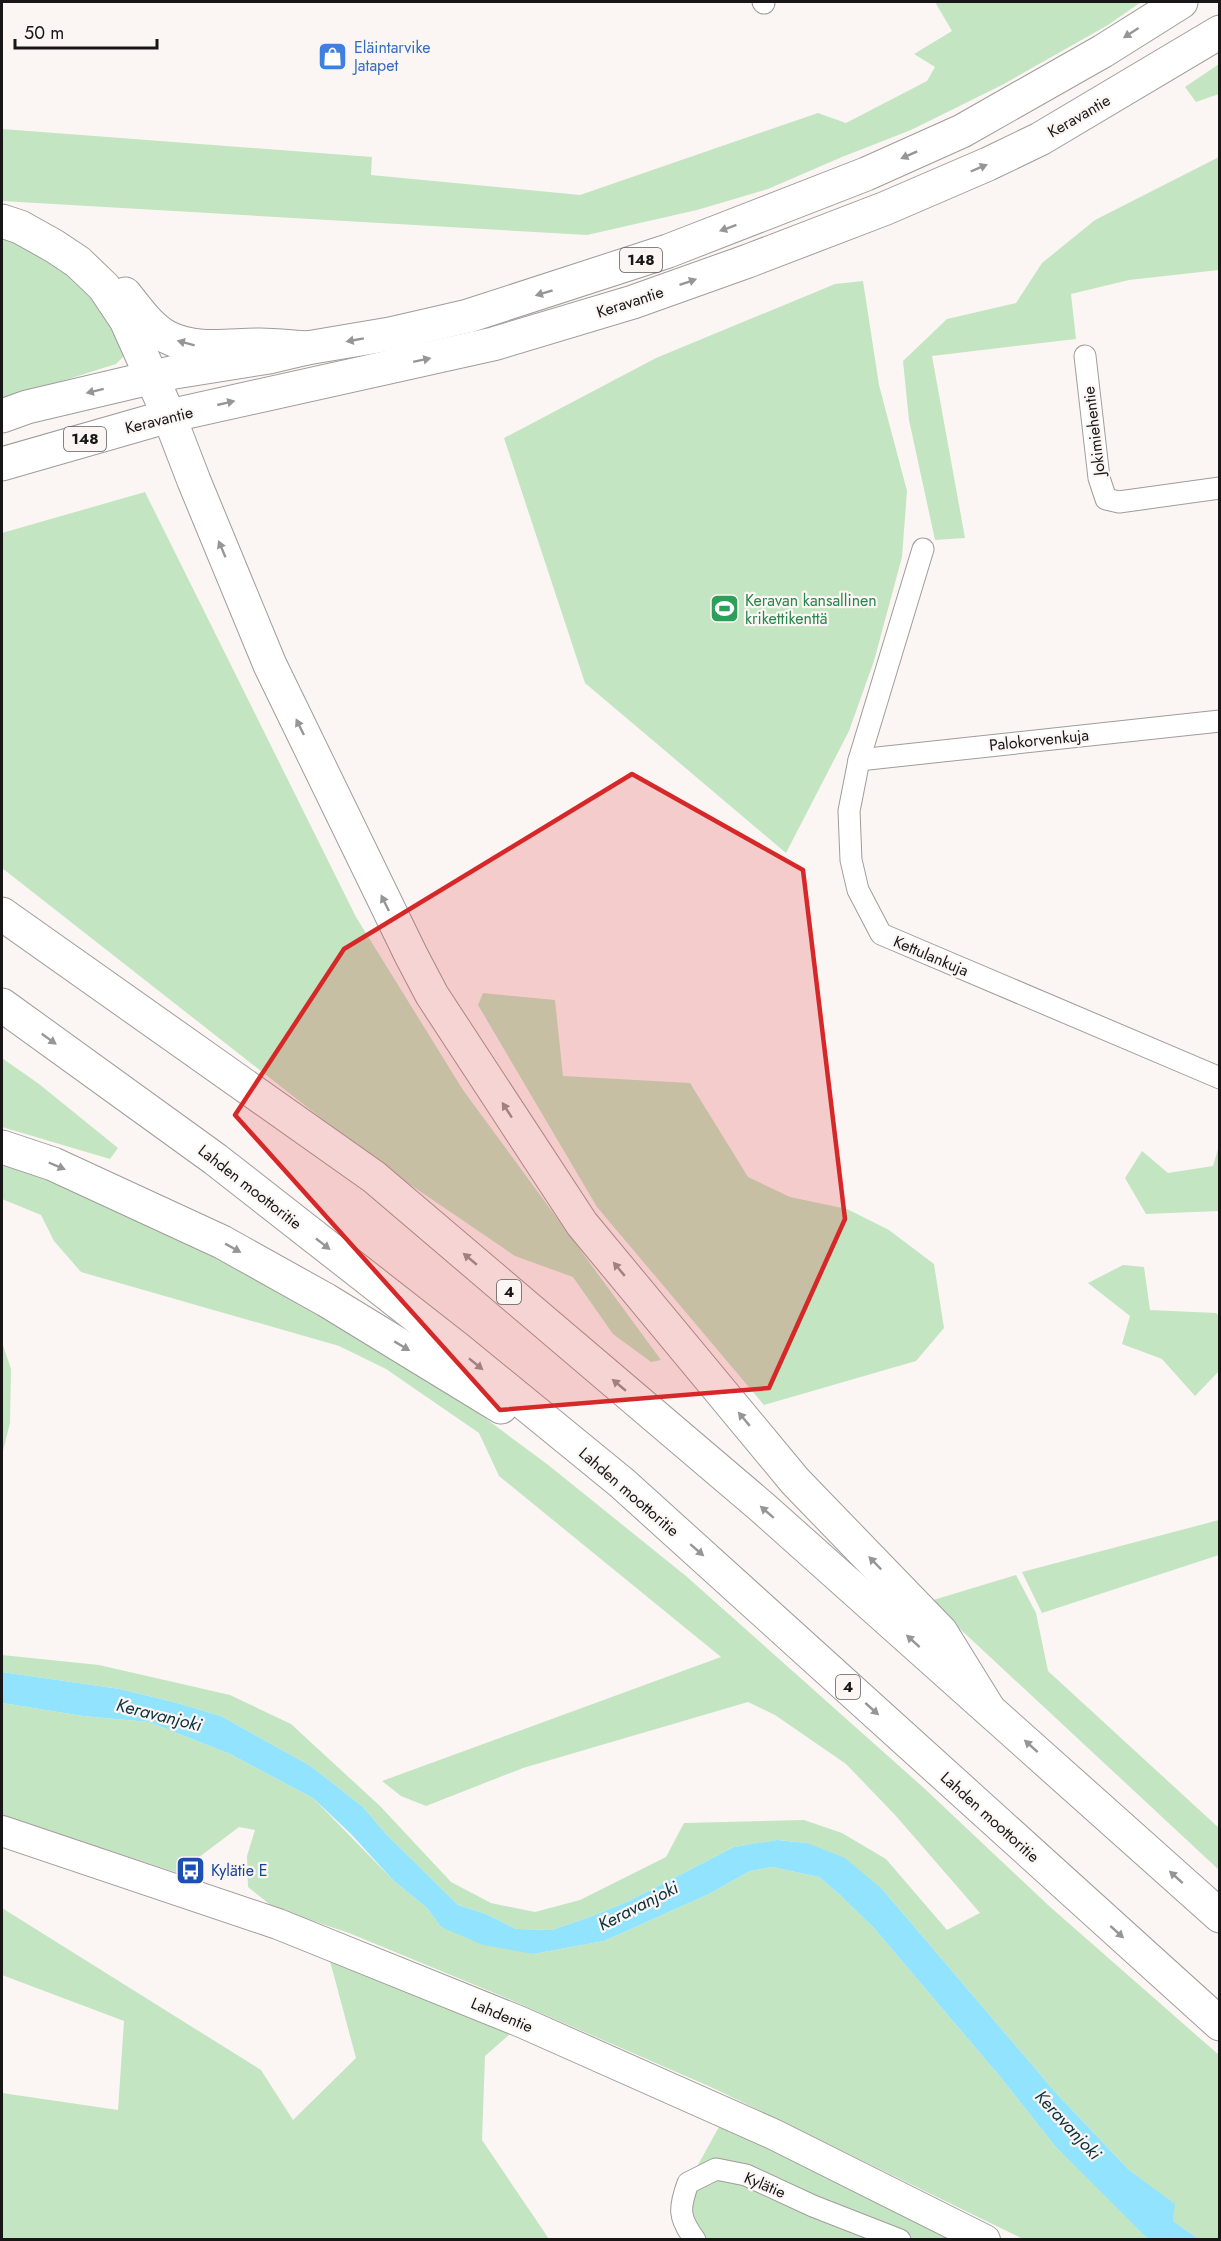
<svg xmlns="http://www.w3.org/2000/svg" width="1221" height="2241" font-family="Jost,sans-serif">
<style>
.green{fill:#c4e5c2}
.water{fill:#92e3fd}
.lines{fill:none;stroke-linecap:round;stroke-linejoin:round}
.street-casing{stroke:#a09c9b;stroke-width:23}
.secondary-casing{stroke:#a09c9b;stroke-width:32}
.primary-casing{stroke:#a09c9b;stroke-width:35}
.highway-casing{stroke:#a09c9b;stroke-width:35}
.street{stroke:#fff;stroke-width:21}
.secondary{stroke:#fff;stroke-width:30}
.primary{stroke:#fff;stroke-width:33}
.highway{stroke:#fff;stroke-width:33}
.oneway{fill:#979696}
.marked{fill:#d62828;fill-opacity:0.2;stroke:#d62828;stroke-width:4.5;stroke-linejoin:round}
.labels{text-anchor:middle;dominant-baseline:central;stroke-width:4.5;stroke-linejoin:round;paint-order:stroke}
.shield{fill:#fbf6f4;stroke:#5c5959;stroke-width:1.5}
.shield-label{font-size:15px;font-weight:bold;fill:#181616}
.shop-label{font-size:16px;fill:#366cbe;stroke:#fbf6f4;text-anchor:start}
.street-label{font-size:16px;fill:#181616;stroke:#fbf6f4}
.leisure-label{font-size:16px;fill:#27864d;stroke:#fbf6f4;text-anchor:start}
.transit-label{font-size:16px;fill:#164399;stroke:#fbf6f4;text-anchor:start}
.water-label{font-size:18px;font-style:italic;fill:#09313c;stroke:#fbf6f4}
</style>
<rect width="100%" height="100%" fill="#fbf6f4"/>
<!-- green -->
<g class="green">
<path d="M 935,2 L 1141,2 L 1108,25 L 1002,85 L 911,130 L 842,157 L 768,189 L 697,210 L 587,235 L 2,201 L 2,129 L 372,157 L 371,175 L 580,195 L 818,113 L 846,123 L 927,81 L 935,67 L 914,54 L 952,31 Z"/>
<path d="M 1219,64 L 1219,94 L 1196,102 L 1185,87 Z"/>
<path d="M 1219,157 L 1219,270 L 1129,280 L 1071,294 L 1076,339 L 932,356 L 965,538 L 935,540 L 909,420 L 903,361 L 947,319 L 1016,303 L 1042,263 L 1095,220 Z"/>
<path d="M 2,232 L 30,242 L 92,293 L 123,347 L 123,357 L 116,364 L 2,400 Z"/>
<path d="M 863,281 L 879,385 L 907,491 L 902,557 L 874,661 L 849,731 L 786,853 L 585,683 L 504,438 L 656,358 L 835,284 Z"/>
<path d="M 145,492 L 356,917 L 463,1090 L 661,1360 L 651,1362 L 613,1334 L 573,1277 L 515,1256 L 377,1162 L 2,868 L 2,533 Z"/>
<path d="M 483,993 L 555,1000 L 563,1076 L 690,1083 L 748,1177 L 790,1197 L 847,1209 L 889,1230 L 934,1264 L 944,1328 L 916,1361 L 764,1405 L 597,1207 L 478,1005 Z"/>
<path d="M 2,1058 L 39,1084 L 118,1148 L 110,1159 L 2,1127 Z"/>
<path d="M 1219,1146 L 1219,1211 L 1146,1214 L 1125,1178 L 1142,1151 L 1168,1173 L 1213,1166 Z"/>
<path d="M 2,1162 L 46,1176 L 211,1247 L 420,1370 L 547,1464 L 686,1576 L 925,1789 L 1048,1905 L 1219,2055 L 1219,2239 L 1199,2239 L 1173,2221 L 1174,2204 L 1129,2170 L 1056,2093 L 883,1890 L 807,1843 L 778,1840 L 734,1847 L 629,1901 L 590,1917 L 552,1930 L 516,1929 L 486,1914 L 458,1905 L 386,1834 L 363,1807 L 330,1781 L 309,1765 L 221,1716 L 177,1703 L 120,1689 L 2,1672 L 2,1655 L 99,1665 L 230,1695 L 291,1724 L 380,1806 L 451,1882 L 491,1903 L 535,1912 L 580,1900 L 666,1857 L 684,1823 L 804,1820 L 842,1833 L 886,1859 L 947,1930 L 980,1913 L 896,1816 L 846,1764 L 775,1715 L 748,1702 L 523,1768 L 426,1806 L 401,1796 L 382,1781 L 721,1657 L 499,1476 L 479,1433 L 386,1369 L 339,1346 L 81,1272 L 54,1241 L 41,1215 L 2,1199 Z"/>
<path d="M 1123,1265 L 1144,1267 L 1150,1310 L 1216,1313 L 1219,1316 L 1219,1371 L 1195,1396 L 1162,1359 L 1122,1344 L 1130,1316 L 1088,1283 Z"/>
<path d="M 2,1342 L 11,1369 L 10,1423 L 2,1455 Z"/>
<path d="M 1219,1520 L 1219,1555 L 1042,1613 L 1022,1572 Z"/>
<path d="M 1016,1575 L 1036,1613 L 1048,1671 L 1219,1828 L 1219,1870 L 930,1601 Z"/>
<path d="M 2,1703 L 83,1716 L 149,1722 L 230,1754 L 313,1798 L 393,1880 L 427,1908 L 441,1927 L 533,1954 L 604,1941 L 709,1894 L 750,1871 L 772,1867 L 819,1877 L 840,1895 L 874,1928 L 1002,2079 L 1055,2146 L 1151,2239 L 1023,2239 L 713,2088 L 511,2000 L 349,1933 L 274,1908 L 248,1887 L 247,1856 L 255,1830 L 239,1827 L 178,1873 L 2,1816 Z"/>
<path d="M 2,1908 L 261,2070 L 293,2120 L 356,2058 L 330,1961 L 511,2033 L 485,2056 L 482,2140 L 549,2239 L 2,2239 L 2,2093 L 118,2110 L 124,2021 L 2,1975 Z"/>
<path d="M 720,2125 L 958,2239 L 695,2239 L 688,2183 Z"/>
</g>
<!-- water -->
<path class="water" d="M 2,1672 L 120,1689 L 177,1703 L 221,1716 L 309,1765 L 330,1781 L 363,1807 L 386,1834 L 458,1905 L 486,1914 L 516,1929 L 552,1930 L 590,1917 L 629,1901 L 734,1847 L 777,1840 L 807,1843 L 845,1858 L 883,1890 L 1056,2093 L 1129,2170 L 1175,2204 L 1173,2221 L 1199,2239 L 1151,2239 L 1145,2236 L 1055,2146 L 1002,2079 L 874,1928 L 840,1895 L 819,1877 L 772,1867 L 750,1871 L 709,1894 L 604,1941 L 533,1954 L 483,1945 L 441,1927 L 427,1908 L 393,1880 L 351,1834 L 313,1798 L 230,1754 L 149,1722 L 83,1716 L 2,1703 Z"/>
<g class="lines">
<defs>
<g id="street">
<path d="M 763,2 L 764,3"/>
<path d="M 1085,356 L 1099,478 L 1106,499 L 1119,502 L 1220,488"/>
<path d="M 923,549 L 859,760 L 849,811 L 851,860 L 858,890 L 881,934 L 1220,1078"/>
<path d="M 859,760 L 1220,721"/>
<path d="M 695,2240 C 678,2217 679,2208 688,2183 L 716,2169 L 746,2175 L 813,2206 L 900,2240"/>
</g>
<path id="secondary" d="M 2,1831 L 278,1924 L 521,2022 L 773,2134 L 985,2240"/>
<g id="primary">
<path d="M 2,416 L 27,407 L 175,372 L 269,357 L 307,348 L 390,334 L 468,316 L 668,251 L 866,174 L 962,131 L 1103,51 L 1181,2"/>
<path d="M 2,464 L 169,416 L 493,344 L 633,302 L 748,261 L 886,208 L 988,164 L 1040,139 L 1220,32"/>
</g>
<g id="highway">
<path d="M 2,221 L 20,227 L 54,246 L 78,262 L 104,287 L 126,320 L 169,416 L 194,481 L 270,665 L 411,955 L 432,995 L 582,1224 L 795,1481 L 941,1632 L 988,1708"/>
<path d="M 125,294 C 137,309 150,328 167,337 C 196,352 229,345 260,345 C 275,345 291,347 307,348"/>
<path d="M 2,914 L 374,1177 L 763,1508 L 1220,1916"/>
<path d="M 2,1005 L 215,1159 L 458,1349 L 622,1483 L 1220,2024"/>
<path d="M 2,1147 L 53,1164 L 222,1242 L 326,1300 L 501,1407"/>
</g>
</defs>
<!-- street casing -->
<use href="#street" class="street-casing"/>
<!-- secondary casing -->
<use href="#secondary" class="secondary-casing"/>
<!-- primary casing -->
<use href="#primary" class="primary-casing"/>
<!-- highway casing -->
<use href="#highway" class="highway-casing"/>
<!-- street -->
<use href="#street" class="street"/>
<!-- secondary -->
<use href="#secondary" class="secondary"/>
<!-- primary -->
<use href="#primary" class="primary"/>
<!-- highway -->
<use href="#highway" class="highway"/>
</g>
<!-- one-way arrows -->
<defs><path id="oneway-solid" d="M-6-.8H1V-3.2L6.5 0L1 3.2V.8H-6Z" transform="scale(1.5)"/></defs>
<g class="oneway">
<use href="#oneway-solid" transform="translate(1131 33) rotate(147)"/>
<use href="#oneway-solid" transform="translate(909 155) rotate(156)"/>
<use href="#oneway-solid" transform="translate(979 168) rotate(-23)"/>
<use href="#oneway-solid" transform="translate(728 228) rotate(160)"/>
<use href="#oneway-solid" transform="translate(688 282) rotate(-19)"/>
<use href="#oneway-solid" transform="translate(544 293) rotate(163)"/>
<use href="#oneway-solid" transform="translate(355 340) rotate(170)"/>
<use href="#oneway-solid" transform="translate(186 343) rotate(-165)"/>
<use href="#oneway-solid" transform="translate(422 360) rotate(-12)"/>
<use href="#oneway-solid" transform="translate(95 391) rotate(166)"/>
<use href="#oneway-solid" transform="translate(226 403) rotate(-13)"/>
<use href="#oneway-solid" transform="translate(222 549) rotate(-113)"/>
<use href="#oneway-solid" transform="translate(300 727) rotate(-116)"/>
<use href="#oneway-solid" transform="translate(385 903) rotate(-116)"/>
<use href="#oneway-solid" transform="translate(49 1039) rotate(36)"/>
<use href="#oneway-solid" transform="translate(507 1110) rotate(-123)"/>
<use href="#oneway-solid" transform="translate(57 1166) rotate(23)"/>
<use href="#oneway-solid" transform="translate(323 1244) rotate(38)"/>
<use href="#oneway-solid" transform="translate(233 1248) rotate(29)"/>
<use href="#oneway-solid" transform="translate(470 1259) rotate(-140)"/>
<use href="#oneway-solid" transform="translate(619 1269) rotate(-130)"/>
<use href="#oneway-solid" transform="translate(402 1346) rotate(31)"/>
<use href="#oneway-solid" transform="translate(476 1364) rotate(39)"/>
<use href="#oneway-solid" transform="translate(619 1385) rotate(-140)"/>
<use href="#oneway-solid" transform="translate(744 1419) rotate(-130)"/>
<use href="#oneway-solid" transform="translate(767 1512) rotate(-139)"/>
<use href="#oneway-solid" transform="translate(697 1550) rotate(41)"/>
<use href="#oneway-solid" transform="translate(875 1563) rotate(-134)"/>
<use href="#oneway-solid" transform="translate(913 1641) rotate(-138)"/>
<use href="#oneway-solid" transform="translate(872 1709) rotate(42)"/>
<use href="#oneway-solid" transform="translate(1031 1746) rotate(-138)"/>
<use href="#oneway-solid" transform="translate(1176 1877) rotate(-138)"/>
<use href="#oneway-solid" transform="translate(1117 1932) rotate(42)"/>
</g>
<!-- marked area -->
<path class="marked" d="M 632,774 L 803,870 L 845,1219 L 769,1388 L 500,1410 L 235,1115 L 344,949 Z"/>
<!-- icons -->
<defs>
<symbol id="shop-square" viewBox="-11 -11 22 22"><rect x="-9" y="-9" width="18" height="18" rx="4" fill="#3f7fe0" stroke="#fbf6f4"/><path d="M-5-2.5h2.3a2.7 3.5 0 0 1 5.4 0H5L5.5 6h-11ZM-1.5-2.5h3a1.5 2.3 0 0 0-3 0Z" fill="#fff"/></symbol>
<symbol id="stadium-square" viewBox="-11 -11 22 22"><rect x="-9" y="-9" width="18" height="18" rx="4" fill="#2e9e5b" stroke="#fbf6f4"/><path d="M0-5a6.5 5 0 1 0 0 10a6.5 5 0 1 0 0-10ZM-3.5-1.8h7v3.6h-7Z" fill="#fff"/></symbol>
<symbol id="bus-square" viewBox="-11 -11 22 22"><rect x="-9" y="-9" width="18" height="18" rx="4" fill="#1a4fb4" stroke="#fbf6f4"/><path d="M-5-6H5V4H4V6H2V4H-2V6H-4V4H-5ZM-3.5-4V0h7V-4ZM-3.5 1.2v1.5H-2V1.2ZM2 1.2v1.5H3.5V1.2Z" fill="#fff"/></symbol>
</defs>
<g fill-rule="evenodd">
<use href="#shop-square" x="316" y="40" width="33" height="33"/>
<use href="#stadium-square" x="708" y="592" width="33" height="33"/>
<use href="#bus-square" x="174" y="1854" width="33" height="33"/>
</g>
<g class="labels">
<!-- shield labels -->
<g class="shield">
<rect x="620" y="248" width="42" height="24" rx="4.5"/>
<rect x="64" y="427" width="42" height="24" rx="4.5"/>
<rect x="497" y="1280" width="24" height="24" rx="4.5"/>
<rect x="836" y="1675" width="24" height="24" rx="4.5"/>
</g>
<g class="shield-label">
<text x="641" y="260">148</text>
<text x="85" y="439">148</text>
<text x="509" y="1292">4</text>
<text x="848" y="1687">4</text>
</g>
<!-- shop labels -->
<g class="shop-label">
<text x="354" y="47">Eläintarvike<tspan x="354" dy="18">Jatapet</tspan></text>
</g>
<!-- street labels -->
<g class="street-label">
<text transform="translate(1079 116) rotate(-30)">Keravantie</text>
<text transform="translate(630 302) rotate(-18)">Keravantie</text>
<text transform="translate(159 420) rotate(-14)">Keravantie</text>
<text transform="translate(1094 431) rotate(-97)">Jokimiehentie</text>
<text transform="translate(1039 740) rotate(-6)">Palokorvenkuja</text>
<text transform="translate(931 956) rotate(23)">Kettulankuja</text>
<text transform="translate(250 1187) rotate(38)">Lahden moottoritie</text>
<text transform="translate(629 1492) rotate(41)">Lahden moottoritie</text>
<text transform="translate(990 1817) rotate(42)">Lahden moottoritie</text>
<text transform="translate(502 2015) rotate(23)">Lahdentie</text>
<text transform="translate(765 2185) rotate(23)">Kylätie</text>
</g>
<!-- leisure labels -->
<g class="leisure-label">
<text x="745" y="600">Keravan kansallinen<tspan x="745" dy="18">krikettikenttä</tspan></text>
</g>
<!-- transit labels -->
<g class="transit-label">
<text x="211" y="1870">Kylätie E</text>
</g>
<!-- water labels -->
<g class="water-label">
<text transform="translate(159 1715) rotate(14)">Keravanjoki</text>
<text transform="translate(638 1906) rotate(-27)">Keravanjoki</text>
<text transform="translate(1068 2125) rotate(47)">Keravanjoki</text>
</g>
</g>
<!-- border -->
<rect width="1221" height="2241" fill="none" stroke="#181616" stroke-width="6"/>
<!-- scale -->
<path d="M15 39v9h142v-9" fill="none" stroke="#181616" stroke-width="3"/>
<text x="24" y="39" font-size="18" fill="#181616" stroke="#fbf6f4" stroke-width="4.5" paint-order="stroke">50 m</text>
</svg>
